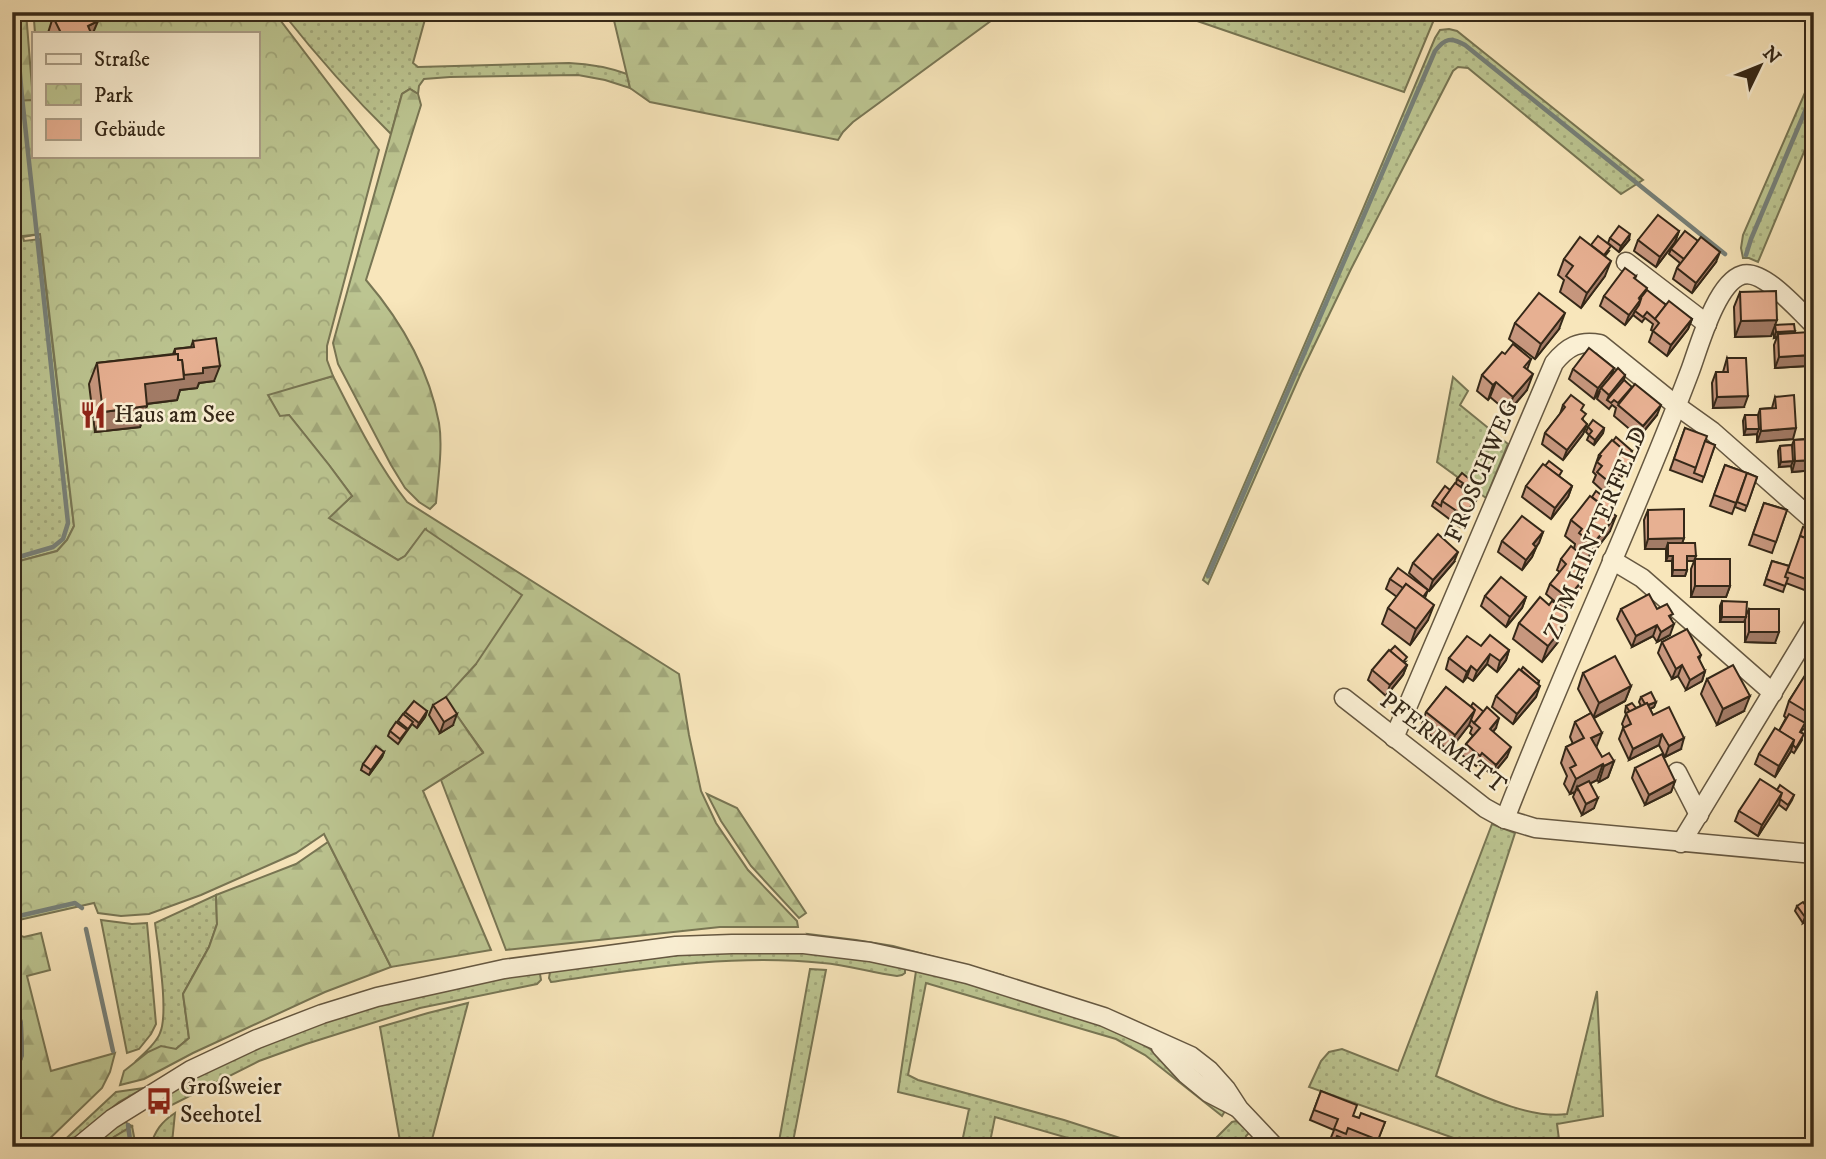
<svg xmlns="http://www.w3.org/2000/svg" width="1826" height="1159" font-family="'IM FELL DW Pica',serif">
<style>
.grass{fill:url(#grass-dots);stroke:#787654;stroke-width:2}
.forest{fill:url(#forest-firs);stroke:#787654;stroke-width:2}
.park{fill:url(#park-crowns);stroke:#787654;stroke-width:2}
.water{fill:url(#water-ripples);stroke:#77817a;stroke-width:2}
.lines{fill:none;stroke-linecap:round;stroke-linejoin:round}
.stream{stroke:#77817a;stroke-width:4.5}
.minor-casing{stroke:#665841;stroke-width:21}
.minor{stroke:#faefd3;stroke-width:18}
.wall{fill:#c7977e;stroke:#352818;stroke-width:2}
.shaded-wall{fill:#a27b66;stroke:#352818;stroke-width:2}
.building{fill:#e7b092;stroke:#352818;stroke-width:2}
.labels{text-anchor:middle;dominant-baseline:central;stroke-width:5;stroke-linejoin:round;paint-order:stroke}
.poi-label{font-size:24px;fill:#352818;stroke:#faefd3;text-anchor:start}
.street-label{font-size:24px;fill:#352818;stroke:#faefd3}
</style>
<defs>
<pattern id="grass-dots" width="8" height="8" patternUnits="userSpaceOnUse" patternTransform="scale(1.75)"><rect width="8" height="8" fill="#bcc591"/><path d="M2 2h.1M6 6h.1" fill="none" stroke="#a2a97c" stroke-width="1.8" stroke-linecap="round"/></pattern>
<pattern id="forest-firs" width="22" height="20" patternUnits="userSpaceOnUse" patternTransform="scale(1.75)"><rect width="22" height="20" fill="#bcc591"/><path d="M5 1l3.5 6h-7zM16 11l3.5 6h-7z" fill="#a2a97c"/></pattern>
<pattern id="park-crowns" width="20" height="18" patternUnits="userSpaceOnUse" patternTransform="scale(1.75)"><rect width="20" height="18" fill="#bcc591"/><path d="M2 6a3 3 0 1 1 6 0M12 15a3 3 0 1 1 6 0" fill="none" stroke="#a2a97c"/></pattern>
<pattern id="water-ripples" width="26" height="14" patternUnits="userSpaceOnUse" patternTransform="scale(1.75)"><rect width="26" height="14" fill="#a3bcbc"/><path d="M2 4q2-2 4 0t4 0M15 11q2-2 4 0t4 0" fill="none" stroke="#869998"/></pattern>
</defs>
<rect width="100%" height="100%" fill="#f8e6bb"/>
<filter id="stains"><feTurbulence type="fractalNoise" baseFrequency=".00286" numOctaves="4"/><feColorMatrix values="0 0 0 0 .2 0 0 0 0 .09 0 0 0 0 .02 0 0 0 .5 -.17"/></filter>
<radialGradient id="worn" r=".72"><stop offset=".6" stop-color="#630" stop-opacity="0"/><stop offset="1" stop-color="#630" stop-opacity=".3"/></radialGradient>
<!-- grass -->
<g class="grass">
<path d="M 282,12 L 427,12 L 413,63 L 418,67 L 569,63 C 590,64 608,67 627,74 L 630,88 L 605,80 L 578,75 L 450,77 L 424,79 L 419,86 L 418,94 L 410,89 L 402,94 L 391,134 C 352,96 316,55 282,12 Z"/>
<path d="M 1171,12 L 1429,12 L 1433,22 L 1404,92 Z"/>
<path d="M 1449,29 L 1457,31 L 1643,180 L 1621,194 L 1468,68 L 1458,67 L 1453,71 L 1351,269 L 1301,373 L 1208,584 L 1203,580 L 1363,209 L 1435,38 L 1440,30 Z"/>
<path d="M 1814,72 L 1814,128 L 1758,262 L 1749,258 L 1743,258 L 1741,248 L 1743,235 Z"/>
<path d="M 12,82 L 40,234 L 23,237 L 24,241 L 40,239 L 74,526 L 67,540 L 57,551 L 12,563 Z"/>
<path d="M 1453,377 L 1468,391 L 1460,405 L 1508,444 L 1486,498 L 1437,462 Z"/>
<path d="M 1492,824 L 1515,833 L 1436,1076 C 1472,1091 1528,1120 1567,1114 L 1597,991 L 1603,1116 L 1557,1124 L 1560,1147 L 1479,1147 L 1309,1087 L 1321,1061 L 1329,1052 L 1342,1049 L 1398,1071 Z"/>
<path d="M 216,895 L 217,924 L 209,947 L 183,994 L 189,1038 L 176,1049 L 148,1052 L 135,1062 C 143,1054 156,1044 160,1033 C 169,1013 158,948 155,923 Z"/>
<path d="M 101,920 L 132,924 L 147,923 L 156,1024 L 151,1034 L 139,1049 L 127,1053 Z"/>
<path d="M 808,934 L 856,940 L 893,946 L 1002,975 L 999,977 L 812,938 Z"/>
<path d="M 714,951 L 807,951 L 877,961 L 905,967 L 905,973 L 902,975 L 897,976 C 872,973 848,965 823,963 C 732,953 640,969 551,982 L 549,978 L 550,972 L 556,969 Z"/>
<path d="M 810,969 L 826,970 L 792,1147 L 778,1147 Z"/>
<path d="M 920,970 L 986,988 L 1081,1017 L 1123,1033 L 1150,1049 L 1225,1111 L 1222,1116 L 1145,1055 L 1116,1039 L 926,983 L 908,1075 L 918,1080 L 1064,1120 L 1148,1147 L 1099,1147 L 995,1117 L 989,1147 L 961,1147 L 969,1109 L 898,1092 L 916,971 Z"/>
<path d="M 535,972 L 540,974 L 541,980 L 537,984 L 420,1008 L 306,1044 L 259,1061 L 162,1110 L 158,1109 L 156,1101 L 158,1096 C 202,1074 247,1051 293,1033 C 371,1003 454,987 535,972 Z"/>
<path d="M 468,1003 L 430,1147 L 401,1147 L 380,1027 L 428,1013 Z"/>
<path d="M 144,1088 L 119,1102 L 65,1147 L 57,1147 L 116,1092 Z"/>
<path d="M 175,1113 L 172,1143 L 150,1147 C 155,1131 161,1122 175,1113 Z"/>
<path d="M 1236,1121 L 1250,1132 L 1246,1136 L 1244,1147 L 1207,1147 L 1232,1122 Z"/>
<path d="M 125,1122 L 132,1126 L 114,1137 L 102,1147 L 87,1147 L 118,1123 Z"/>
</g>
<!-- forest -->
<g class="forest">
<path d="M 12,12 L 26,12 L 33,100 L 14,102 L 12,82 Z"/>
<path d="M 612,12 L 1003,12 L 853,122 L 843,132 L 838,140 L 650,102 L 630,88 Z"/>
<path d="M 410,89 L 418,94 L 421,105 L 366,280 C 401,321 429,369 439,423 C 443,447 438,478 436,503 L 430,509 L 419,502 L 405,488 L 391,465 L 338,364 L 333,343 L 402,94 Z"/>
<path d="M 333,376 C 355,419 377,464 407,502 L 679,674 L 689,735 L 701,791 L 716,823 L 748,870 L 797,921 L 798,927 L 720,927 L 506,950 L 441,780 L 483,752 L 444,698 L 476,664 L 426,529 L 405,556 L 398,560 L 328,518 L 352,496 L 329,465 L 289,415 L 280,417 L 267,394 Z"/>
<path d="M 707,794 L 737,808 L 806,913 L 799,918 L 751,866 L 721,821 Z"/>
<path d="M 328,842 L 391,967 L 325,992 L 193,1053 L 144,1079 L 120,1085 L 124,1071 L 148,1052 L 161,1046 L 176,1049 L 189,1038 L 183,994 L 209,947 L 217,924 L 216,895 L 296,864 Z"/>
<path d="M 12,933 L 24,937 L 41,933 L 50,970 L 27,976 L 51,1071 L 115,1053 L 110,1072 L 102,1088 L 41,1147 L 12,1147 L 12,1086 L 23,1055 L 22,1023 L 12,985 Z"/>
<path d="M 132,1126 L 136,1147 L 102,1147 L 114,1137 Z"/>
</g>
<!-- park -->
<path class="park" d="M 50,12 L 274,12 L 379,150 L 327,346 L 327,360 L 333,376 L 268,395 L 280,416 L 289,415 L 329,465 L 352,496 L 329,518 L 398,560 L 405,556 L 425,529 L 522,595 L 476,664 L 445,698 L 483,753 L 423,791 L 491,950 L 391,967 L 324,834 L 296,853 L 201,895 L 149,914 L 121,916 L 98,913 L 94,903 L 19,920 L 12,919 L 12,563 L 57,551 L 67,540 L 74,526 L 40,234 L 23,236 L 13,235 L 12,233 L 12,82 L 14,101 L 33,100 L 33,156 L 257,156 L 257,33 L 35,33 L 34,20 Z"/>
<!-- water -->
<path class="water" d="M 12,985 L 22,1023 L 23,1055 L 12,1086 Z"/>
<g class="lines">
<!-- stream -->
<g class="stream">
<path d="M 1746,255 L 1751,239 L 1814,90"/>
<path d="M 12,559 L 53,547 L 63,539 L 68,523 L 22,97 L 15,17 L 13,12"/>
<path d="M 1208,576 L 1435,51 C 1445,38 1451,37 1465,45 L 1725,254"/>
<path d="M 12,914 L 19,916 L 75,903 L 82,908"/>
<path d="M 86,929 L 113,1051"/>
<path d="M 128,1125 L 131,1147"/>
</g>
<defs>
<g id="minor">
<path d="M 1626,262 L 1707,324"/>
<path d="M 1612,560 L 1642,578 L 1773,693"/>
<path d="M 1344,698 L 1485,808 L 1505,819 L 1535,828 L 1814,854"/>
<path d="M 1394,738 L 1554,363 C 1567,347 1579,340 1600,344 L 1677,406 L 1712,431 L 1814,521"/>
<path d="M 1677,772 L 1699,815"/>
<path d="M 1505,819 C 1563,668 1633,522 1690,371 C 1699,347 1716,283 1742,275 C 1763,268 1799,311 1814,325"/>
<path d="M 1681,843 L 1814,624"/>
<path d="M 1161,1047 L 1186,1074 L 1209,1093 L 1236,1107"/>
<path d="M 78,1147 L 112,1119 L 191,1070 L 257,1039 L 322,1014 L 377,997 L 504,969 L 676,946 L 732,944 L 804,944 L 870,952 L 912,961 L 967,974 L 1104,1017 L 1191,1056 L 1209,1070 L 1226,1089 L 1239,1109 L 1275,1147"/>
</g>
</defs>
<!-- minor casing -->
<use href="#minor" class="minor-casing"/>
<!-- minor -->
<use href="#minor" class="minor"/>
</g>
<!-- wall -->
<g class="wall">
<path d="M 53,17 L 93,33 L 48,33 Z"/>
<path d="M 1679,231 L 1675,242 L 1656,267 L 1634,251 L 1638,240 Z"/>
<path d="M 1610,238 L 1629,240 L 1619,252 L 1608,243 Z"/>
<path d="M 1591,245 L 1609,251 L 1605,256 L 1605,276 L 1581,308 L 1560,292 L 1564,280 L 1558,275 L 1564,259 Z"/>
<path d="M 1671,249 L 1716,262 L 1692,293 L 1673,279 L 1677,268 L 1680,263 L 1669,254 Z"/>
<path d="M 1636,276 L 1635,279 L 1645,293 L 1692,319 L 1688,329 L 1667,356 L 1649,342 L 1653,331 L 1651,330 L 1653,324 L 1645,318 L 1642,322 L 1633,315 L 1625,325 L 1600,306 L 1604,296 Z"/>
<path d="M 1740,292 L 1775,325 L 1795,331 L 1794,333 L 1811,355 L 1807,366 L 1775,368 L 1774,345 L 1777,337 L 1774,338 L 1773,330 L 1771,336 L 1735,337 L 1734,307 Z"/>
<path d="M 1515,323 L 1559,329 L 1535,359 L 1509,339 Z"/>
<path d="M 193,341 L 214,381 L 199,383 L 197,388 L 180,390 L 177,400 L 147,404 L 140,427 L 95,432 L 89,384 L 97,363 L 173,354 L 175,349 L 191,347 Z"/>
<path d="M 1505,354 L 1531,359 L 1527,370 L 1527,390 L 1508,412 L 1490,397 L 1488,400 L 1477,391 L 1482,375 Z"/>
<path d="M 1727,358 L 1744,407 L 1713,408 L 1712,383 L 1716,372 L 1723,372 Z"/>
<path d="M 1614,368 L 1611,377 L 1625,375 L 1624,380 L 1657,415 L 1639,437 L 1614,416 L 1616,408 L 1612,405 L 1609,409 L 1597,399 L 1600,391 L 1594,399 L 1569,379 L 1573,369 Z"/>
<path d="M 1775,397 L 1793,439 L 1757,442 L 1757,434 L 1744,435 L 1743,421 L 1745,415 L 1758,415 L 1760,409 L 1772,408 Z"/>
<path d="M 1563,405 L 1582,411 L 1583,421 L 1587,424 L 1583,434 L 1563,460 L 1542,444 L 1545,433 L 1560,414 Z"/>
<path d="M 1588,427 L 1604,428 L 1603,433 L 1594,445 L 1587,440 L 1589,435 L 1586,432 Z"/>
<path d="M 1809,427 L 1814,470 L 1792,472 L 1791,466 L 1779,467 L 1778,451 L 1780,446 L 1792,445 L 1794,440 L 1806,439 Z"/>
<path d="M 1685,428 L 1705,441 L 1715,445 L 1702,482 L 1670,470 Z"/>
<path d="M 1632,451 L 1630,456 L 1633,458 L 1629,468 L 1616,483 L 1613,481 L 1604,492 L 1593,482 L 1596,475 L 1593,472 L 1599,455 Z"/>
<path d="M 1725,465 L 1747,473 L 1732,514 L 1710,506 Z"/>
<path d="M 1747,473 L 1757,477 L 1745,511 L 1735,507 Z"/>
<path d="M 1560,477 L 1572,486 L 1568,497 L 1551,519 L 1522,497 L 1526,486 Z"/>
<path d="M 1457,479 L 1477,492 L 1473,496 L 1477,498 L 1473,509 L 1460,527 L 1432,506 L 1434,501 L 1450,490 L 1456,483 Z"/>
<path d="M 1592,497 L 1613,504 L 1610,511 L 1610,531 L 1588,560 L 1591,563 L 1587,573 L 1584,577 L 1581,588 L 1564,609 L 1546,594 L 1550,584 L 1560,572 L 1557,570 L 1561,559 L 1574,549 L 1575,544 L 1565,536 L 1571,520 Z"/>
<path d="M 1764,503 L 1787,510 L 1772,553 L 1749,545 Z"/>
<path d="M 1648,510 L 1684,538 L 1682,543 L 1694,561 L 1687,561 L 1687,570 L 1685,576 L 1672,576 L 1672,561 L 1666,561 L 1666,549 L 1645,549 L 1644,520 Z"/>
<path d="M 1543,532 L 1532,557 L 1522,570 L 1498,552 L 1502,541 Z"/>
<path d="M 1810,540 L 1814,573 L 1807,591 L 1786,583 L 1783,592 L 1764,585 L 1772,561 L 1789,566 Z"/>
<path d="M 1695,559 L 1730,586 L 1726,597 L 1691,597 L 1691,569 Z"/>
<path d="M 1454,562 L 1429,591 L 1409,573 L 1413,563 Z"/>
<path d="M 1390,579 L 1428,590 L 1425,598 L 1428,620 L 1410,645 L 1382,624 L 1388,608 L 1397,597 L 1386,589 Z"/>
<path d="M 1485,596 L 1526,597 L 1522,608 L 1506,627 L 1481,606 Z"/>
<path d="M 1722,601 L 1746,615 L 1749,609 L 1775,643 L 1745,642 L 1745,621 L 1744,622 L 1720,622 L 1720,606 Z"/>
<path d="M 1549,605 L 1568,614 L 1558,642 L 1542,662 L 1513,639 L 1519,623 Z"/>
<path d="M 1621,609 L 1657,609 L 1671,619 L 1670,635 L 1657,642 L 1653,636 L 1632,647 L 1617,619 Z"/>
<path d="M 1662,642 L 1701,655 L 1699,660 L 1705,671 L 1702,681 L 1686,690 L 1678,676 L 1672,679 L 1658,653 Z"/>
<path d="M 1481,646 L 1509,650 L 1506,660 L 1497,672 L 1487,664 L 1473,681 L 1467,677 L 1463,682 L 1446,669 L 1449,658 Z"/>
<path d="M 1814,659 L 1814,726 L 1809,733 L 1803,729 L 1801,732 L 1802,740 L 1794,753 L 1791,751 L 1775,777 L 1755,764 L 1759,754 L 1779,731 L 1786,718 L 1784,716 L 1789,701 L 1809,670 Z"/>
<path d="M 1405,662 L 1404,663 L 1407,665 L 1403,675 L 1386,696 L 1368,680 L 1372,670 Z"/>
<path d="M 1583,673 L 1631,686 L 1625,701 L 1594,718 L 1596,747 L 1602,757 L 1614,761 L 1608,777 L 1599,782 L 1597,780 L 1590,783 L 1594,808 L 1582,815 L 1573,797 L 1575,792 L 1570,794 L 1564,784 L 1567,776 L 1561,763 L 1566,747 L 1573,744 L 1570,737 L 1575,722 L 1591,713 L 1578,689 Z"/>
<path d="M 1707,679 L 1744,711 L 1717,725 L 1701,694 Z"/>
<path d="M 1539,681 L 1536,697 L 1513,724 L 1492,707 L 1496,696 Z"/>
<path d="M 1446,687 L 1496,728 L 1493,732 L 1507,757 L 1492,775 L 1478,763 L 1476,766 L 1462,755 L 1466,744 L 1473,736 L 1470,733 L 1472,728 L 1469,725 L 1449,751 L 1421,727 L 1426,712 Z"/>
<path d="M 1641,697 L 1656,702 L 1654,707 L 1650,709 L 1653,715 L 1681,749 L 1665,757 L 1659,745 L 1629,760 L 1619,739 L 1623,728 L 1624,728 L 1622,724 L 1626,714 L 1625,712 L 1626,706 L 1636,708 L 1641,706 L 1639,702 Z"/>
<path d="M 433,705 L 453,725 L 440,733 L 429,715 Z"/>
<path d="M 427,711 L 425,717 L 417,728 L 412,724 L 398,744 L 388,736 L 390,731 L 405,712 Z"/>
<path d="M 384,752 L 382,757 L 369,775 L 361,770 L 363,764 Z"/>
<path d="M 1635,768 L 1675,781 L 1671,792 L 1645,805 L 1632,778 Z"/>
<path d="M 1777,790 L 1794,795 L 1792,800 L 1786,810 L 1778,804 L 1758,836 L 1735,821 L 1739,811 Z"/>
<path d="M 1797,906 L 1809,919 L 1803,923 L 1795,911 Z"/>
<path d="M 1321,1091 L 1353,1116 L 1359,1118 L 1385,1122 L 1375,1147 L 1332,1147 L 1335,1142 L 1330,1140 L 1334,1130 L 1310,1120 Z"/>
</g>
<!-- shaded-wall -->
<g class="shaded-wall">
<path d="M 98,21 L 93,33 L 85,33 L 88,26 Z"/>
<path d="M 1679,231 L 1675,242 L 1656,267 L 1660,257 Z"/>
<path d="M 1630,234 L 1629,240 L 1619,252 L 1621,246 Z"/>
<path d="M 1720,252 L 1716,262 L 1692,293 L 1696,283 Z"/>
<path d="M 1611,261 L 1605,276 L 1581,308 L 1587,293 Z"/>
<path d="M 1647,288 L 1637,310 L 1635,311 L 1633,315 L 1625,325 L 1629,315 L 1639,298 Z"/>
<path d="M 1565,313 L 1559,329 L 1535,359 L 1541,344 Z"/>
<path d="M 1692,319 L 1688,329 L 1667,356 L 1671,345 Z"/>
<path d="M 1777,320 L 1771,336 L 1735,337 L 1741,321 Z"/>
<path d="M 1795,331 L 1793,337 L 1778,334 L 1777,337 L 1774,338 L 1776,332 Z"/>
<path d="M 1811,355 L 1807,366 L 1775,368 L 1779,357 Z"/>
<path d="M 220,366 L 214,381 L 199,383 L 197,388 L 180,390 L 177,400 L 137,405 L 145,384 L 181,375 L 203,368 Z"/>
<path d="M 1614,368 L 1610,378 L 1601,388 L 1594,399 L 1598,388 Z"/>
<path d="M 1533,374 L 1527,390 L 1508,412 L 1513,397 Z"/>
<path d="M 1625,375 L 1622,385 L 1607,400 L 1609,395 Z"/>
<path d="M 1496,382 L 1490,397 L 1488,400 L 1493,385 Z"/>
<path d="M 1748,396 L 1744,407 L 1713,408 L 1717,397 Z"/>
<path d="M 1661,405 L 1657,415 L 1639,437 L 1643,426 Z"/>
<path d="M 147,406 L 140,427 L 95,432 L 103,412 Z"/>
<path d="M 1587,424 L 1583,434 L 1563,460 L 1567,450 Z"/>
<path d="M 1604,428 L 1603,433 L 1594,445 L 1595,440 Z"/>
<path d="M 1796,428 L 1793,439 L 1757,442 L 1761,431 Z"/>
<path d="M 1746,429 L 1759,429 L 1757,434 L 1744,435 Z"/>
<path d="M 1633,458 L 1629,468 L 1616,483 L 1620,473 Z"/>
<path d="M 1814,460 L 1814,470 L 1792,472 L 1795,461 Z"/>
<path d="M 1793,461 L 1791,466 L 1779,467 L 1781,462 Z"/>
<path d="M 1617,470 L 1613,481 L 1604,492 L 1608,481 Z"/>
<path d="M 1572,486 L 1568,497 L 1551,519 L 1555,508 Z"/>
<path d="M 1477,498 L 1473,509 L 1460,527 L 1464,516 Z"/>
<path d="M 1616,516 L 1610,531 L 1588,560 L 1593,544 Z"/>
<path d="M 1543,532 L 1539,543 L 1530,555 L 1533,544 Z"/>
<path d="M 1684,538 L 1680,549 L 1668,543 L 1666,549 L 1645,549 L 1648,539 Z"/>
<path d="M 1536,547 L 1532,557 L 1522,570 L 1526,560 Z"/>
<path d="M 1458,552 L 1454,562 L 1429,591 L 1433,580 Z"/>
<path d="M 1668,556 L 1673,556 L 1672,561 L 1666,561 Z"/>
<path d="M 1687,556 L 1696,556 L 1694,561 L 1685,561 Z"/>
<path d="M 1591,563 L 1587,573 L 1578,585 L 1582,575 Z"/>
<path d="M 1673,570 L 1687,570 L 1685,576 L 1672,576 Z"/>
<path d="M 1585,577 L 1581,588 L 1564,609 L 1568,598 Z"/>
<path d="M 1695,586 L 1730,586 L 1726,597 L 1691,597 Z"/>
<path d="M 1526,597 L 1522,608 L 1506,627 L 1510,617 Z"/>
<path d="M 1434,605 L 1428,620 L 1410,645 L 1416,629 Z"/>
<path d="M 1568,614 L 1558,642 L 1542,662 L 1548,646 L 1560,624 Z"/>
<path d="M 1722,617 L 1746,617 L 1744,622 L 1720,622 Z"/>
<path d="M 1674,624 L 1670,635 L 1657,642 L 1661,632 Z"/>
<path d="M 1657,625 L 1653,636 L 1632,647 L 1636,636 Z"/>
<path d="M 1749,632 L 1779,632 L 1775,643 L 1745,642 Z"/>
<path d="M 1509,650 L 1506,660 L 1497,672 L 1500,661 Z"/>
<path d="M 1490,654 L 1487,664 L 1473,681 L 1477,671 Z"/>
<path d="M 1407,665 L 1403,675 L 1386,696 L 1390,685 Z"/>
<path d="M 1682,665 L 1678,676 L 1672,679 L 1676,669 Z"/>
<path d="M 1471,666 L 1467,677 L 1463,682 L 1467,672 Z"/>
<path d="M 1705,671 L 1702,681 L 1686,690 L 1690,680 Z"/>
<path d="M 1540,686 L 1536,697 L 1513,724 L 1517,714 Z"/>
<path d="M 1631,686 L 1625,701 L 1593,718 L 1599,703 Z"/>
<path d="M 1750,696 L 1744,711 L 1717,725 L 1723,709 Z"/>
<path d="M 1656,702 L 1654,707 L 1644,712 L 1646,706 Z"/>
<path d="M 1475,710 L 1469,725 L 1449,751 L 1455,735 Z"/>
<path d="M 427,711 L 425,717 L 417,728 L 419,723 Z"/>
<path d="M 457,714 L 453,725 L 440,733 L 444,722 Z"/>
<path d="M 1499,718 L 1496,728 L 1486,740 L 1490,729 Z"/>
<path d="M 1602,733 L 1596,748 L 1591,738 Z"/>
<path d="M 1662,734 L 1659,745 L 1629,760 L 1633,749 Z"/>
<path d="M 1684,738 L 1681,749 L 1665,757 L 1669,746 Z"/>
<path d="M 1794,740 L 1791,751 L 1775,777 L 1779,766 Z"/>
<path d="M 1511,747 L 1507,757 L 1492,775 L 1496,765 Z"/>
<path d="M 384,752 L 382,757 L 369,775 L 371,770 Z"/>
<path d="M 1614,761 L 1608,777 L 1599,782 L 1604,766 Z"/>
<path d="M 1603,764 L 1597,780 L 1578,790 L 1577,787 L 1575,792 L 1570,794 L 1576,779 Z"/>
<path d="M 1675,781 L 1671,792 L 1645,805 L 1649,795 Z"/>
<path d="M 1782,793 L 1779,804 L 1758,836 L 1762,825 Z"/>
<path d="M 1598,798 L 1594,808 L 1582,815 L 1586,804 Z"/>
<path d="M 1811,913 L 1809,919 L 1803,923 L 1805,917 Z"/>
</g>
<!-- building -->
<g class="building">
<path d="M 64,12 L 93,12 L 98,21 L 88,26 L 91,33 L 61,33 L 53,17 Z"/>
<path d="M 1658,215 L 1679,231 L 1660,257 L 1638,240 Z"/>
<path d="M 1619,226 L 1630,234 L 1621,246 L 1610,238 Z"/>
<path d="M 1685,231 L 1698,241 L 1684,259 L 1671,249 Z"/>
<path d="M 1598,236 L 1611,246 L 1604,255 L 1591,245 Z"/>
<path d="M 1580,237 L 1611,261 L 1587,293 L 1566,276 L 1573,266 L 1564,259 Z"/>
<path d="M 1701,237 L 1720,252 L 1696,283 L 1677,268 Z"/>
<path d="M 1625,268 L 1636,276 L 1634,278 L 1647,288 L 1639,298 L 1641,299 L 1629,315 L 1604,296 Z"/>
<path d="M 1647,290 L 1666,305 L 1655,319 L 1647,312 L 1643,317 L 1635,311 L 1639,305 L 1641,299 L 1640,299 Z"/>
<path d="M 1776,291 L 1777,320 L 1741,321 L 1740,292 Z"/>
<path d="M 1539,293 L 1565,313 L 1541,344 L 1515,323 Z"/>
<path d="M 1669,301 L 1692,319 L 1671,345 L 1653,331 L 1659,323 L 1655,319 Z"/>
<path d="M 1794,324 L 1795,331 L 1776,332 L 1775,325 Z"/>
<path d="M 1810,332 L 1811,355 L 1779,357 L 1778,334 Z"/>
<path d="M 216,338 L 220,366 L 203,368 L 203,373 L 184,375 L 182,360 L 178,360 L 178,354 L 175,354 L 175,349 L 194,347 L 193,341 Z"/>
<path d="M 1513,344 L 1531,359 L 1524,367 L 1533,374 L 1513,397 L 1496,382 L 1493,385 L 1482,375 L 1502,352 L 1505,354 Z"/>
<path d="M 1589,348 L 1614,368 L 1598,388 L 1573,369 Z"/>
<path d="M 178,354 L 178,360 L 182,360 L 184,379 L 145,384 L 147,406 L 103,412 L 97,363 Z"/>
<path d="M 1727,358 L 1746,358 L 1748,396 L 1717,397 L 1716,372 L 1728,372 Z"/>
<path d="M 1618,368 L 1625,375 L 1609,395 L 1601,388 Z"/>
<path d="M 1624,380 L 1632,387 L 1618,403 L 1614,400 L 1611,403 L 1607,400 Z"/>
<path d="M 1635,384 L 1661,405 L 1643,426 L 1618,405 Z"/>
<path d="M 1571,395 L 1584,405 L 1581,410 L 1586,414 L 1582,419 L 1587,424 L 1567,450 L 1545,433 L 1565,407 L 1563,405 Z"/>
<path d="M 1794,395 L 1796,428 L 1761,431 L 1760,409 L 1776,408 L 1775,397 Z"/>
<path d="M 1745,415 L 1758,415 L 1759,429 L 1746,429 Z"/>
<path d="M 1593,420 L 1604,428 L 1595,440 L 1589,435 L 1592,431 L 1588,427 Z"/>
<path d="M 1809,427 L 1814,427 L 1814,460 L 1795,461 L 1794,440 L 1810,439 Z"/>
<path d="M 1685,428 L 1707,436 L 1696,468 L 1674,459 Z"/>
<path d="M 1616,437 L 1632,451 L 1629,455 L 1613,441 Z"/>
<path d="M 1612,440 L 1633,458 L 1620,473 L 1617,470 L 1608,481 L 1597,472 L 1602,466 L 1597,462 L 1601,456 L 1599,455 Z"/>
<path d="M 1705,441 L 1715,445 L 1704,477 L 1694,473 Z"/>
<path d="M 1792,445 L 1793,461 L 1781,462 L 1780,446 Z"/>
<path d="M 1549,461 L 1562,471 L 1559,476 L 1545,466 Z"/>
<path d="M 1543,464 L 1572,486 L 1555,508 L 1526,486 Z"/>
<path d="M 1725,465 L 1747,473 L 1736,503 L 1714,495 Z"/>
<path d="M 1462,473 L 1478,486 L 1472,495 L 1461,487 L 1463,483 L 1457,479 Z"/>
<path d="M 1747,473 L 1757,477 L 1747,506 L 1737,502 Z"/>
<path d="M 1455,483 L 1477,498 L 1464,516 L 1442,501 Z"/>
<path d="M 1445,486 L 1450,490 L 1442,501 L 1441,506 L 1434,501 Z"/>
<path d="M 1596,491 L 1613,504 L 1608,510 L 1592,497 Z"/>
<path d="M 1590,496 L 1616,516 L 1593,544 L 1579,533 L 1582,529 L 1571,520 Z"/>
<path d="M 1764,503 L 1787,510 L 1776,542 L 1753,534 Z"/>
<path d="M 1684,509 L 1684,538 L 1648,539 L 1648,510 Z"/>
<path d="M 1522,516 L 1543,532 L 1533,544 L 1536,547 L 1526,560 L 1502,541 Z"/>
<path d="M 1803,527 L 1814,530 L 1810,540 L 1800,536 Z"/>
<path d="M 1438,534 L 1458,552 L 1433,580 L 1413,563 Z"/>
<path d="M 1800,536 L 1814,541 L 1814,573 L 1811,581 L 1787,572 Z"/>
<path d="M 1668,543 L 1695,543 L 1696,556 L 1687,556 L 1687,570 L 1673,570 L 1673,556 L 1668,556 Z"/>
<path d="M 1571,546 L 1591,563 L 1582,575 L 1585,577 L 1568,598 L 1550,584 L 1566,564 L 1561,559 Z"/>
<rect x="1695" y="559" width="35" height="27"/>
<path d="M 1772,561 L 1789,566 L 1785,577 L 1788,578 L 1785,586 L 1766,579 Z"/>
<path d="M 1398,568 L 1428,590 L 1423,597 L 1406,584 L 1403,588 L 1390,579 Z"/>
<path d="M 1501,577 L 1526,597 L 1510,617 L 1485,596 Z"/>
<path d="M 1406,584 L 1434,605 L 1416,629 L 1388,608 Z"/>
<path d="M 1649,594 L 1657,609 L 1667,604 L 1673,614 L 1669,616 L 1674,624 L 1661,632 L 1657,625 L 1636,636 L 1621,609 Z"/>
<path d="M 1540,597 L 1549,605 L 1552,601 L 1568,614 L 1560,624 L 1564,626 L 1548,646 L 1519,623 Z"/>
<path d="M 1722,601 L 1747,602 L 1746,617 L 1722,617 Z"/>
<rect x="1749" y="609" width="30" height="23"/>
<path d="M 1687,629 L 1701,655 L 1698,657 L 1705,671 L 1690,680 L 1682,665 L 1676,669 L 1662,642 Z"/>
<path d="M 1490,635 L 1509,650 L 1500,661 L 1490,654 L 1477,671 L 1471,666 L 1467,672 L 1449,658 L 1467,636 L 1481,646 Z"/>
<path d="M 1395,646 L 1407,657 L 1403,662 L 1390,651 Z"/>
<path d="M 1389,650 L 1407,665 L 1390,685 L 1372,670 Z"/>
<path d="M 1615,656 L 1631,686 L 1599,703 L 1583,673 Z"/>
<path d="M 1733,665 L 1750,696 L 1723,709 L 1707,679 Z"/>
<path d="M 1523,667 L 1539,681 L 1537,684 L 1521,670 Z"/>
<path d="M 1519,669 L 1540,686 L 1517,714 L 1496,696 Z"/>
<path d="M 1809,669 L 1814,673 L 1814,716 L 1789,701 Z"/>
<path d="M 1446,687 L 1475,710 L 1455,735 L 1426,712 Z"/>
<path d="M 1651,692 L 1656,702 L 1648,705 L 1647,703 L 1645,704 L 1641,697 Z"/>
<path d="M 446,697 L 457,714 L 444,722 L 433,705 Z"/>
<path d="M 414,701 L 427,711 L 419,723 L 405,712 Z"/>
<path d="M 1473,703 L 1484,712 L 1474,723 L 1471,720 L 1475,710 L 1471,706 Z"/>
<path d="M 1632,703 L 1636,708 L 1630,712 L 1626,706 Z"/>
<path d="M 1647,703 L 1653,715 L 1669,707 L 1684,738 L 1669,746 L 1662,734 L 1633,749 L 1623,728 L 1631,724 L 1626,713 Z"/>
<path d="M 1487,707 L 1499,718 L 1490,729 L 1511,747 L 1496,765 L 1482,753 L 1480,756 L 1466,744 L 1480,728 L 1474,723 Z"/>
<path d="M 1591,713 L 1602,733 L 1591,738 L 1602,757 L 1609,753 L 1614,761 L 1604,766 L 1603,764 L 1576,779 L 1570,768 L 1576,765 L 1566,747 L 1584,738 L 1575,722 Z"/>
<path d="M 403,714 L 413,722 L 408,729 L 398,721 Z"/>
<path d="M 1789,714 L 1805,723 L 1800,732 L 1804,734 L 1796,748 L 1793,745 L 1794,740 L 1779,731 Z"/>
<path d="M 396,722 L 407,730 L 400,739 L 390,731 Z"/>
<path d="M 1775,728 L 1794,740 L 1779,766 L 1759,754 Z"/>
<path d="M 376,746 L 384,752 L 371,770 L 363,764 Z"/>
<path d="M 1662,754 L 1675,781 L 1649,795 L 1635,768 Z"/>
<path d="M 1760,779 L 1782,793 L 1762,825 L 1739,811 Z"/>
<path d="M 1589,781 L 1598,798 L 1586,804 L 1577,787 Z"/>
<path d="M 1780,785 L 1794,795 L 1788,805 L 1780,799 L 1782,793 L 1777,790 Z"/>
<path d="M 1803,902 L 1811,913 L 1805,917 L 1797,906 Z"/>
<path d="M 1321,1091 L 1357,1105 L 1353,1116 L 1359,1118 L 1361,1113 L 1385,1122 L 1378,1140 L 1348,1128 L 1346,1134 L 1334,1129 L 1338,1119 L 1314,1110 Z"/>
<path d="M 1337,1136 L 1356,1144 L 1358,1139 L 1369,1143 L 1368,1147 L 1332,1147 Z"/>
</g>
<!-- icons -->
<defs>
<symbol id="restaurant-bare" viewBox="-9 -9 18 18"><path d="M-5-6h1v4h1v-4h1v4h1v-4h1v5L-1.5 .5V6h-2V.5L-5-1ZM5-6V6H3V1.5H1.5Q1.5-4 5-6Z" fill="#8f2418" stroke="#faefd3" stroke-width="2.5" paint-order="stroke"/></symbol>
<symbol id="bus-bare" viewBox="-9 -9 18 18"><path d="M-5-6H5V4H4V6H2V4H-2V6H-4V4H-5ZM-3.5-4V0h7V-4ZM-3.5 1.2v1.5H-2V1.2ZM2 1.2v1.5H3.5V1.2Z" fill="#8f2418" stroke="#faefd3" stroke-width="2.5" paint-order="stroke"/></symbol>
</defs>
<g fill-rule="evenodd">
<use href="#restaurant-bare" x="74" y="396" width="38" height="38"/>
<use href="#bus-bare" x="140" y="1082" width="38" height="38"/>
</g>
<g class="labels">
<!-- poi labels -->
<g class="poi-label">
<text x="114" y="415">Haus am See</text>
<text x="180" y="1087">Großweier<tspan x="180" dy="28">Seehotel</tspan></text>
</g>
<!-- street labels -->
<g class="street-label">
<text transform="translate(1482 471) rotate(-67)">FROSCHWEG</text>
<text transform="translate(1596 533) rotate(-67)">ZUM HINTERFELD</text>
<text transform="translate(1443 743) rotate(37)">PFERRMATT</text>
</g>
</g>
<!-- margin -->
<rect width="1826" height="1159" fill="none" stroke="#f8e6bb" stroke-width="42"/>
<rect x="14" y="14" width="1798" height="1131" fill="none" stroke="#352818" stroke-width="3.5"/>
<rect x="21" y="21" width="1784" height="1117" fill="none" stroke="#352818" stroke-width="2"/>
<!-- legend -->
<rect x="32" y="32" width="228" height="126" fill="#faefd3" stroke="#ab9f88" stroke-width="2"/>
<rect x="46" y="54" width="35" height="10" fill="#faefd3" stroke="#ab9f88" stroke-width="2"/>
<text x="94" y="66" font-size="21" fill="#352818">Straße</text>
<rect x="46" y="84" width="35" height="21" fill="url(#park-crowns)" stroke="#ab9f88" stroke-width="2"/>
<text x="94" y="102" font-size="21" fill="#352818">Park</text>
<rect x="46" y="119" width="35" height="21" fill="#e7b092" stroke="#ab9f88" stroke-width="2"/>
<text x="94" y="136" font-size="21" fill="#352818">Gebäude</text>
<!-- north arrow -->
<g transform="translate(1760 66) rotate(47)" stroke="#faefd3" stroke-width="5" paint-order="stroke">
<path d="M0-5L12 26L0 18L-12 26Z" fill="#352818"/>
<text y="-10" font-size="19" font-weight="bold" text-anchor="middle" fill="#352818">N</text>
</g>
<rect width="100%" height="100%" filter="url(#stains)"/>
<rect width="100%" height="100%" fill="url(#worn)"/>
</svg>
